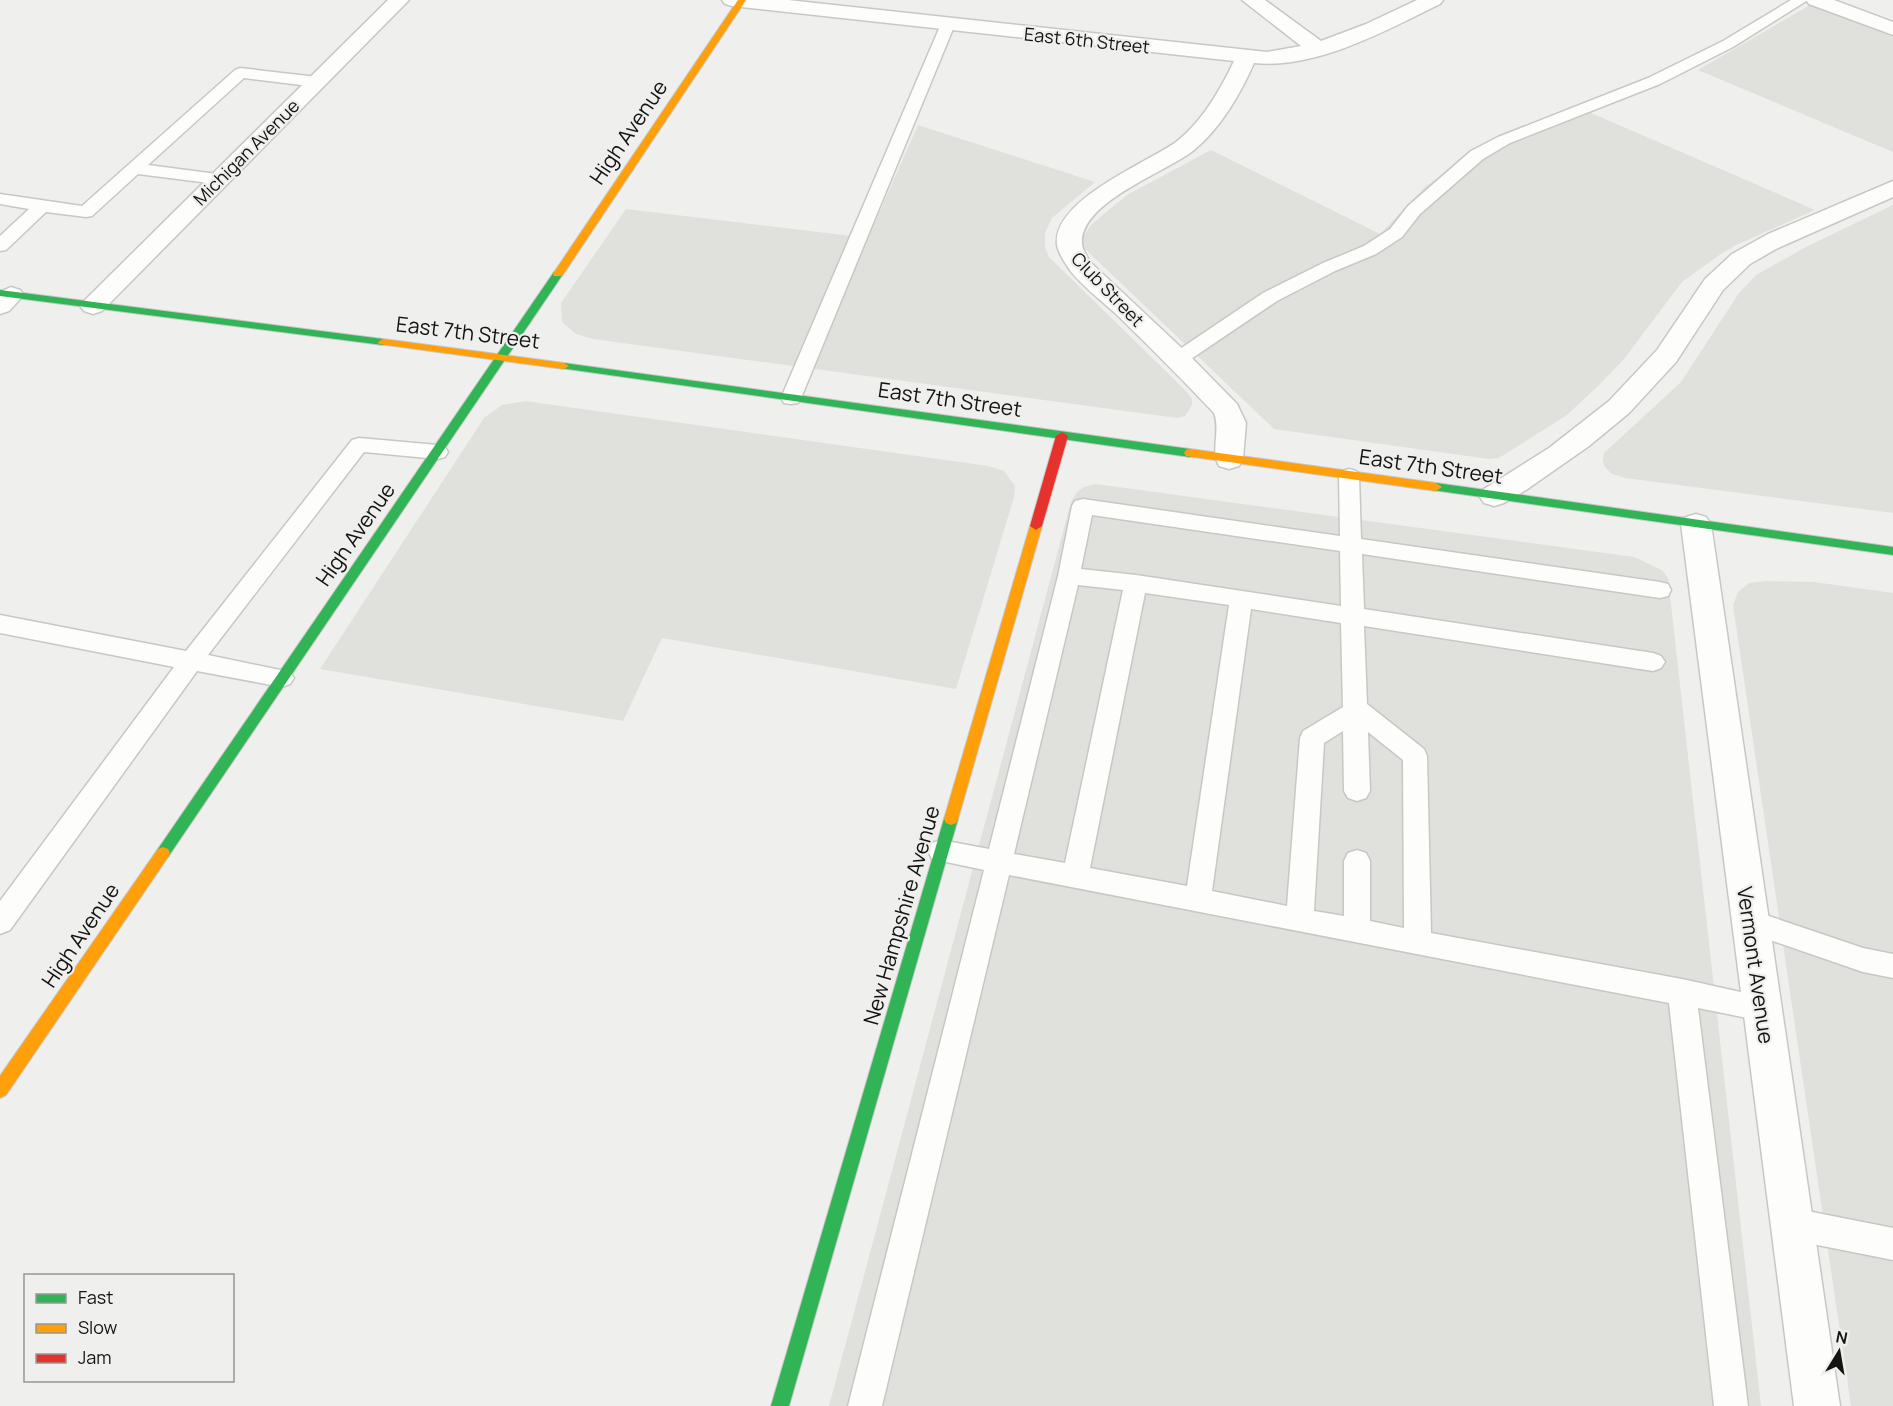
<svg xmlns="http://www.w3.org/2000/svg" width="1893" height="1406" font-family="Manrope,sans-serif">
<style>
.built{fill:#e0e1dc}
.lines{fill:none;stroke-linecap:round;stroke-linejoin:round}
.lane-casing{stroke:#c7c7c6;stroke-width:3}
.street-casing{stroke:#c7c7c6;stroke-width:3}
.fast-casing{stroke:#c7c7c6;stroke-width:2}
.slow-casing{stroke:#c7c7c6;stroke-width:2}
.jam-casing{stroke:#c7c7c6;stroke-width:2}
.lane{fill:#fdfdfc;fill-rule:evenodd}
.street{fill:#fdfdfc;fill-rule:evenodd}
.fast{fill:#30b455;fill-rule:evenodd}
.slow{fill:#ff9f0a;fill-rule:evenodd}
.jam{fill:#e5322d;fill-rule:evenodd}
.labels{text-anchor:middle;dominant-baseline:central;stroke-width:4.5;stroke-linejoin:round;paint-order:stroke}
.far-street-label{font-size:18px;fill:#131312;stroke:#eff0ed}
.street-label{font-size:21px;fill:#131312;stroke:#eff0ed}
</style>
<rect width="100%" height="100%" fill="#efefee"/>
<!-- built -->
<g class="built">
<path d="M 1810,5 L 1893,37 L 1893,152 L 1698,70 Z"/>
<path d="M 1575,106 L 1815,210 L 1736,245 L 1718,256 L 1682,282 L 1624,359 L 1599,385 L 1567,415 L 1499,458 L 1489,459 L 1274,429 L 1084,248 L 1081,239 L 1092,224 L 1127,195 L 1211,150 L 1380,234 L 1425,187 L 1456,164 L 1503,137 Z"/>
<path d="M 918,125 L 1095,182 L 1052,218 L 1045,233 L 1045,247 L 1049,257 L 1186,391 L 1192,399 L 1192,405 L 1185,416 L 1177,418 L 593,339 L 576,334 L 562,322 L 561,303 L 626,209 L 868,238 Z"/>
<path d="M 1893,205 L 1893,513 L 1625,478 L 1612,474 L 1605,467 L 1603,461 L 1604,453 L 1681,382 L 1739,293 L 1756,275 L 1806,247 Z"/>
<path d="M 525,401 L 988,466 L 1004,471 L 1015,486 L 1014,497 L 956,689 L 662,638 L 623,721 L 320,669 L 484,418 L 502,405 Z"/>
<path d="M 1096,484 L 1634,557 L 1662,570 L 1668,578 L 1761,1406 L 829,1406 L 1071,502 L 1077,492 L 1084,487 Z"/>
<path d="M 1766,581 L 1814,582 L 1893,593 L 1893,1406 L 1851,1406 L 1733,605 L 1738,592 L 1749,583 Z"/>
</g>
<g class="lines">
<defs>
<g id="lane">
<path d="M 1791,0 L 1808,0 L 1733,47 L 1660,84 L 1510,143 L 1483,159 L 1420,214 L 1402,237 L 1376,254 L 1335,271 L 1277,301 L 1185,363 L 1171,363 L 1168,359 L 1171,355 L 1263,293 L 1323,263 L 1364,246 L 1390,229 L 1408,206 L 1471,151 L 1498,137 L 1648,78 L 1723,41 Z"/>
<path d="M 948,20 L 955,24 L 801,398 L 798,403 L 791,404 L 784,403 L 781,398 L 941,24 Z"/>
<path d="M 240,68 L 317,77 L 325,82 L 317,87 L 244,78 L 148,165 L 217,174 L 223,175 L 225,179 L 223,183 L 217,184 L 138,174 L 92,216 L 86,217 L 46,212 L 6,250 L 0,251 L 0,236 L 29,209 L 0,204 L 0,194 L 82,206 L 235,70 Z"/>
<path d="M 359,438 L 438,445 L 445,447 L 448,452 L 445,457 L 438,459 L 364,452 L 208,655 L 290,672 L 294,678 L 290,684 L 282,687 L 197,671 L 10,930 L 0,934 L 0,901 L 174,667 L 0,633 L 0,615 L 186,651 L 352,440 Z"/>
<path d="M 1349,469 L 1356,471 L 1359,476 L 1361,539 L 1660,582 L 1668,584 L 1671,590 L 1668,596 L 1660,598 L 1362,554 L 1364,609 L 1653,653 L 1661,656 L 1665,662 L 1661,668 L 1653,671 L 1364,626 L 1367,704 L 1424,749 L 1427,756 L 1431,933 L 1682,979 L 1772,999 L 1776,1008 L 1772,1017 L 1762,1021 L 1698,1008 L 1748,1406 L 1714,1406 L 1669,1003 L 1009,875 L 882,1406 L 848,1406 L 984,870 L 932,859 L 928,851 L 932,843 L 941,840 L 989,849 L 1058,576 L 1072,506 L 1075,501 L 1083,499 L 1340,536 L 1339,476 L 1342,471 ZM 1092,515 L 1340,551 L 1341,606 L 1136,575 L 1081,569 ZM 1078,585 L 1123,590 L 1065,863 L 1014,854 ZM 1145,593 L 1229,605 L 1187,886 L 1090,868 ZM 1251,609 L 1341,623 L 1343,707 L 1303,731 L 1300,738 L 1287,906 L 1212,891 ZM 1343,731 L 1344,791 L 1348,798 L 1357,801 L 1366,798 L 1370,791 L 1368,732 L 1403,760 L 1404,928 L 1370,921 L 1370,861 L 1366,853 L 1357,850 L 1348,853 L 1344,861 L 1344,916 L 1314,911 L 1324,743 Z"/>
<path d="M 1751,910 L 1863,948 L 1893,954 L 1893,978 L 1863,972 L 1741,930 L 1738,922 L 1741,914 Z"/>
<path d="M 1792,1208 L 1893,1228 L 1893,1260 L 1792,1240 L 1781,1235 L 1776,1224 L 1781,1213 Z"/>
</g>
<g id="street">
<path d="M 388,0 L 409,0 L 102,311 L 93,314 L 84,311 L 80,306 L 84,301 Z"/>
<path d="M 722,0 L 788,0 L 1267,52 L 1301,46 L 1242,0 L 1265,0 L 1321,41 L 1366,24 L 1417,0 L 1443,0 L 1440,4 C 1387,30 1315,70 1254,63 C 1241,93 1220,129 1194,150 C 1167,172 1079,202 1082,244 C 1082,249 1087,256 1089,261 L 1187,353 L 1237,404 L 1246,423 L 1243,459 L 1239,466 L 1229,469 L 1219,466 C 1210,451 1221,430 1214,413 C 1182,379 1149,346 1115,313 C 1101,300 1077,282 1067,266 C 1063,260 1058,251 1057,245 C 1052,200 1147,163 1176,142 C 1201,123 1221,89 1234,61 L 732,6 L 725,4 Z"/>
<path d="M 1806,0 L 1834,0 L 1893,22 L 1893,35 L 1809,4 Z"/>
<path d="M 1893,181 L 1893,197 L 1776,249 L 1750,264 L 1723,290 L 1676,362 L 1629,413 L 1589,446 L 1526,490 L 1504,503 L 1494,506 L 1484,503 L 1479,496 L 1484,489 L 1549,448 L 1609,401 L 1657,350 L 1705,279 L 1732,254 L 1768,234 Z"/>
<path d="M 11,287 L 20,290 L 24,295 L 9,311 L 0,314 L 0,292 Z"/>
<path d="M 1696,514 L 1706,517 L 1711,524 L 1840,1406 L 1794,1406 L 1681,524 L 1686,517 Z"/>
</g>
<g id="fast">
<path d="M 558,271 L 563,274 L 168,857 L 163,859 L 158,857 L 156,853 L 158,849 L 554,272 Z"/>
<path d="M 0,290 L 383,339 L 388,342 L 383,345 L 0,296 Z"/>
<path d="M 564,363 L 1190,449 L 1196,453 L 1190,457 L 560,368 L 559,366 Z"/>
<path d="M 1436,483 L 1893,547 L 1893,555 L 1432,490 L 1430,487 L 1432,484 Z"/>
<path d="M 951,813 L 956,815 L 958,819 L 789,1406 L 771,1406 L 944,819 L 946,815 Z"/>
</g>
<g id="slow">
<path d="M 738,0 L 746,0 L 562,276 L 554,276 L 553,274 Z"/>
<path d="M 383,339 L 564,363 L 569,366 L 564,369 L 379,344 L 378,342 Z"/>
<path d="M 1190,449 L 1436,483 L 1442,487 L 1436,491 L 1186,456 L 1184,453 L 1186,450 Z"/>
<path d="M 1036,522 L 1042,526 L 958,819 L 956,823 L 951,825 L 946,823 L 944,819 L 1030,526 Z"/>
<path d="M 163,847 L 168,849 L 170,853 L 168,857 L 6,1095 L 0,1098 L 0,1076 L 158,849 Z"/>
</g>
<path id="jam" d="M 1062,432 L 1068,436 L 1042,526 L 1036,530 L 1030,526 L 1056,436 Z"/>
</defs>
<!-- lane casing -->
<use href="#lane" class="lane-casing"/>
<!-- street casing -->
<use href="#street" class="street-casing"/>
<!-- fast casing -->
<use href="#fast" class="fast-casing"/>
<!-- slow casing -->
<use href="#slow" class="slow-casing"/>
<!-- jam casing -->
<use href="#jam" class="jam-casing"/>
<!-- lane -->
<use href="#lane" class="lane"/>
<!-- street -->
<use href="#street" class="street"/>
<!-- fast -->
<use href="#fast" class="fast"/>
<!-- slow -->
<use href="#slow" class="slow"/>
<!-- jam -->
<use href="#jam" class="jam"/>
</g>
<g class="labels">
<!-- far-street labels -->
<g class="far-street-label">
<text transform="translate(1087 40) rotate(6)">East 6th Street</text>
<text transform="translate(246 152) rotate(-45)">Michigan Avenue</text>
<text transform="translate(1108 289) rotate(46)">Club Street</text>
</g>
<!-- street labels -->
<g class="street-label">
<text transform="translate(628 132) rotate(-56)">High Avenue</text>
<text transform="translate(468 332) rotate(7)">East 7th Street</text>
<text transform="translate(950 399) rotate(8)">East 7th Street</text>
<text transform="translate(1431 466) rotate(8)">East 7th Street</text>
<text transform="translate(355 534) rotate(-55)">High Avenue</text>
<text transform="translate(901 915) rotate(-74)">New Hampshire Avenue</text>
<text transform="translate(80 935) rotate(-56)">High Avenue</text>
<text transform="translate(1756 965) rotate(82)">Vermont Avenue</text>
</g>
</g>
<!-- legend -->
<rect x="24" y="1274" width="210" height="108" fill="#eff0ed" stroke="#979895" stroke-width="1.5"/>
<rect x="36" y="1294" width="30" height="9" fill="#30b455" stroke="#979895" stroke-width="1.5"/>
<text x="78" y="1304" font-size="18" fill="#131312">Fast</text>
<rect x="36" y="1324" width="30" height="9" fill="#ff9f0a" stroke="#979895" stroke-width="1.5"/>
<text x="78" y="1334" font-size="18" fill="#131312">Slow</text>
<rect x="36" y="1354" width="30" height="9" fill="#e5322d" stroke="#979895" stroke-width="1.5"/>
<text x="78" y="1364" font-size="18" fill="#131312">Jam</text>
<!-- north arrow -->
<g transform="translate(1839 1352) rotate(11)" stroke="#eff0ed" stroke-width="4.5" paint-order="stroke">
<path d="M0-4.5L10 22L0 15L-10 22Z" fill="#131312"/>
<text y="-9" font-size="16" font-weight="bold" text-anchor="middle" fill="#131312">N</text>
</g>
</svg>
